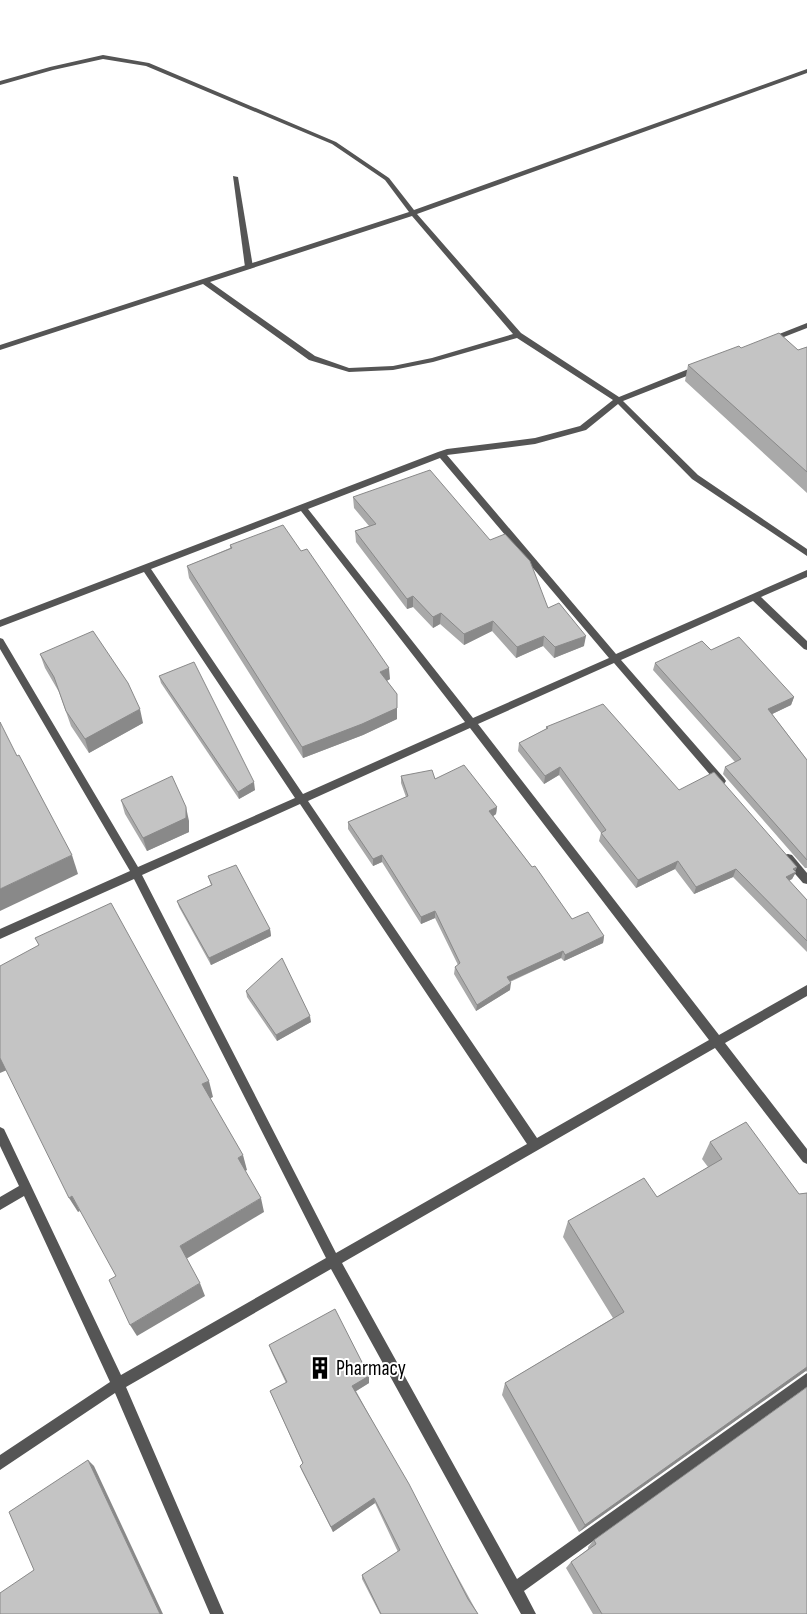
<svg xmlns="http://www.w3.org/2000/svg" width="807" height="1614" font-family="'Sofia Sans Condensed',sans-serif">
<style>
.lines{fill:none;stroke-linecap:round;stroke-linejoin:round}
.service{fill:#555;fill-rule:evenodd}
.minor{fill:#555;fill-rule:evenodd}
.wall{fill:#a9a9a9}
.shaded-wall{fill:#898989}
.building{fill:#c4c4c4;stroke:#898989}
.labels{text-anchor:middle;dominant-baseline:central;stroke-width:4;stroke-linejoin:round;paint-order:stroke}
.near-poi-label{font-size:21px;fill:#000;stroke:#fff;text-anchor:start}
</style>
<rect width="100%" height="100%" fill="#fff"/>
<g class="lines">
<!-- service -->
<path class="service" d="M 233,176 L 238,177 L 253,267 L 249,269 L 245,267 Z"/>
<!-- minor -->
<g class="minor">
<path d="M 103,55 L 149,63 L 336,142 L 389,178 L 414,210 L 807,69 L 807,73 L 417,214 L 521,333 L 619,397 L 696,366 L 702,366 L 702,370 L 623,401 L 698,475 L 807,549 L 807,556 L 692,479 L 618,404 L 586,430 L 535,444 L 447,455 L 616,654 L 807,570 L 807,577 L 761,597 L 807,641 L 807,650 L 804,649 L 753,601 L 621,660 L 724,778 L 726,781 L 724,784 L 718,784 L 614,663 L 478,724 L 719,1035 L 807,985 L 807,996 L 725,1043 L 807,1149 L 807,1164 L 803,1162 L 715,1048 L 342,1263 L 517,1579 L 807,1373 L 807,1387 L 524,1591 L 536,1614 L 521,1614 L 331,1269 L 126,1387 L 224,1614 L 210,1614 L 115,1393 L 0,1470 L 0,1455 L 110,1382 L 24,1196 L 0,1210 L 0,1197 L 19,1186 L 0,1146 L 0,1127 L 4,1129 L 121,1375 L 326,1258 L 134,879 L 0,939 L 0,929 L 130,871 L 0,649 L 0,638 L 3,639 L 138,867 L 295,798 L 144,572 L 0,627 L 0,620 L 438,452 L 447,449 L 535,438 L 580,426 L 613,400 L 517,338 L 433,362 L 393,370 L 349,372 L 309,360 L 203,284 L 0,350 L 0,345 L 409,212 L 385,180 L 332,144 L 146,66 L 103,59 L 53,70 L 0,85 L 0,81 L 50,67 ZM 412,216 L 513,334 L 432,358 L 393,366 L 349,368 L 315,356 L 210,282 ZM 440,458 L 609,658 L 473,718 L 308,509 ZM 301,511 L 465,722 L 303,794 L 151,569 ZM 470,728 L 709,1040 L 537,1138 L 308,801 ZM 300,804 L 527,1144 L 336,1253 L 142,875 Z"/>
<path d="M 807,323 L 807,328 L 771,342 L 768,342 L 764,340 Z"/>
<path d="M 788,854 L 792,855 L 807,873 L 807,884 L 803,883 L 784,861 L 783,858 L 784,855 Z"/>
</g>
</g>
<!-- wall -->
<g class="wall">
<path d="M 807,347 L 807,493 L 685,381 L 688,365 L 741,348 L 798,350 Z"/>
<path d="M 353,497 L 548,608 L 584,646 L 554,658 L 543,646 L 516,658 L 492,631 L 464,645 L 440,624 L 433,628 L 413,607 L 407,609 L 356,542 L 355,531 L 369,526 L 354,508 Z"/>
<path d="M 230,545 L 390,679 L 387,681 L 397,694 L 397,719 L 363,735 L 303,758 L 189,578 L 187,566 L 230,548 Z"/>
<path d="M 711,650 L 794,697 L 791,705 L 772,714 L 807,760 L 807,868 L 805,868 L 723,774 L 725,767 L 735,762 L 653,670 L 655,663 Z"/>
<path d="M 40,654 L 143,723 L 89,753 L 71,726 L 59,692 L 45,668 Z"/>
<path d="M 159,676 L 255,790 L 239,799 L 161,683 Z"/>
<path d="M 546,727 L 679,790 L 797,867 L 795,871 L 796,872 L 792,879 L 789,881 L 807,900 L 807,952 L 733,877 L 694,894 L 675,869 L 636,888 L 599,841 L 601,833 L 559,775 L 544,784 L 518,751 L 519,743 L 546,729 Z"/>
<path d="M 401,776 L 435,779 L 497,807 L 496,814 L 493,816 L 572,919 L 604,936 L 603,943 L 564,961 L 561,958 L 510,982 L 510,990 L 476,1011 L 454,974 L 455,967 L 458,965 L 435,918 L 421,924 L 382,862 L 373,866 L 348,829 L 348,822 L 406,797 L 401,783 Z"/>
<path d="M 121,800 L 189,821 L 189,832 L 147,851 L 125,814 Z"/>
<path d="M 208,876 L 270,929 L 271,936 L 211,965 L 179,907 L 177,901 L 211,885 Z"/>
<path d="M 246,991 L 311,1022 L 277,1041 L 247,997 Z"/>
<path d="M 710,1142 L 799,1194 L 807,1193 L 807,1372 L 806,1371 L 579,1532 L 502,1395 L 505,1383 L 613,1318 L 563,1237 L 568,1221 L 657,1197 L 708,1167 L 702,1159 Z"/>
<path d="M 269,1345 L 369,1376 L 369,1383 L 356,1391 L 478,1614 L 380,1614 L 362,1579 L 362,1575 L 398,1552 L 375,1503 L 333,1532 L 302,1471 L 300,1466 L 303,1464 L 270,1391 L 286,1383 L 272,1353 Z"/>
<path d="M 594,1540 L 807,1614 L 593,1614 L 566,1568 L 571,1562 L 588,1549 L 588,1547 Z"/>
</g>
<!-- shaded-wall -->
<g class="shaded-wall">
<path d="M 413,596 L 413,607 L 407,609 L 407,599 Z"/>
<path d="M 441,613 L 440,624 L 433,628 L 433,617 Z"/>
<path d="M 493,621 L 492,631 L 464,645 L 464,634 Z"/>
<path d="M 544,636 L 543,646 L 516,658 L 517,647 Z"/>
<path d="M 586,636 L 584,646 L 554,658 L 555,647 Z"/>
<path d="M 389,668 L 390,679 L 380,684 L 380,672 Z"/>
<path d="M 794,697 L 791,705 L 766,717 L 768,709 Z"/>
<path d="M 397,708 L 397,719 L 363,735 L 303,758 L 302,747 Z"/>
<path d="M 140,709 L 143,723 L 89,753 L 85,739 Z"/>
<path d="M 560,767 L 559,775 L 544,784 L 545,776 Z"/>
<path d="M 254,782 L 255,790 L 239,799 L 238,792 Z"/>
<path d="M 186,807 L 189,821 L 189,832 L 147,851 L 143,838 Z"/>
<path d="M 497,807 L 496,814 L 489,819 L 489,811 Z"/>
<path d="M 72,855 L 78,874 L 0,911 L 0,889 Z"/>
<path d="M 382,855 L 382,862 L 373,866 L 373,859 Z"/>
<path d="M 678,861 L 675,869 L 636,888 L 638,880 Z"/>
<path d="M 797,867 L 794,872 L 796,872 L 792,879 L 782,884 L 786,877 L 793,869 Z"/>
<path d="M 736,869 L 733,877 L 694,894 L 696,887 Z"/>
<path d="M 435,911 L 435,918 L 421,924 L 421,917 Z"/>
<path d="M 270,929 L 271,936 L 211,965 L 209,958 Z"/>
<path d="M 604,936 L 603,943 L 564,961 L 565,955 Z"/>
<path d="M 563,951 L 561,958 L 506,983 L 507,977 Z"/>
<path d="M 511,983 L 510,990 L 476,1011 L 477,1005 Z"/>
<path d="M 310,1016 L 311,1022 L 277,1041 L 276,1035 Z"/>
<path d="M 0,1057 L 7,1070 L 0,1073 Z"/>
<path d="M 209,1081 L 213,1097 L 207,1100 L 202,1084 Z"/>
<path d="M 243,1155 L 247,1170 L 242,1173 L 238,1158 Z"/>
<path d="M 72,1196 L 80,1211 L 78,1212 L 69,1198 Z"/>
<path d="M 261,1198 L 264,1212 L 186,1259 L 180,1246 Z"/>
<path d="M 200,1283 L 205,1296 L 137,1336 L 130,1325 Z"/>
<path d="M 807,1367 L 807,1370 L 579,1532 L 585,1525 Z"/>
<path d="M 369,1376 L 369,1383 L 353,1393 L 352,1386 Z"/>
<path d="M 88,1460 L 94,1466 L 163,1614 L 160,1614 Z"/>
<path d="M 374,1498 L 375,1503 L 333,1532 L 331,1527 Z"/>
</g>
<!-- building -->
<g class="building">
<path d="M 779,333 L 798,350 L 807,347 L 807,472 L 688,365 L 739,346 L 741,348 Z"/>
<path d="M 430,470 L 490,540 L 505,534 L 530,561 L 548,608 L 559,603 L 586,636 L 555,647 L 544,636 L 517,647 L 493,621 L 464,634 L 441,613 L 433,617 L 413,596 L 407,599 L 355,531 L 376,524 L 353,497 Z"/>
<path d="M 283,525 L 301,551 L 307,549 L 389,668 L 380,672 L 397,694 L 397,708 L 362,724 L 302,747 L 187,566 L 232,548 L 230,545 Z"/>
<path d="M 93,631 L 128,683 L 140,709 L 85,739 L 66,711 L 54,677 L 40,654 Z"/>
<path d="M 739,637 L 794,697 L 768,709 L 807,760 L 807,860 L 725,767 L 741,759 L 655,663 L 702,641 L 711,650 Z"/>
<path d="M 194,662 L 254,782 L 238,792 L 159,676 Z"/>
<path d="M 603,704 L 679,790 L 714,772 L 797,867 L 793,869 L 796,872 L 786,877 L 807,900 L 807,941 L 736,869 L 696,887 L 678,861 L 638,880 L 601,833 L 606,830 L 560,767 L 545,776 L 519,743 L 548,728 L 546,727 Z"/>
<path d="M 0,722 L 17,756 L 19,755 L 72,855 L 0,889 Z"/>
<path d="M 464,765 L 497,807 L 489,811 L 532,867 L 535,866 L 572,919 L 588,912 L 604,936 L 565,955 L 563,951 L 507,977 L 511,983 L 477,1005 L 455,967 L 460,963 L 435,911 L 421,917 L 382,855 L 373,859 L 348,822 L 408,796 L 401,776 L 432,770 L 435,779 Z"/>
<path d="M 172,776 L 186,807 L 186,818 L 143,838 L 121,800 Z"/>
<path d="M 236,865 L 270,929 L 209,958 L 177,901 L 212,885 L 208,876 Z"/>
<path d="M 111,903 L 209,1081 L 202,1084 L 243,1155 L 238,1158 L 261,1198 L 180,1246 L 200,1283 L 130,1325 L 109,1280 L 116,1276 L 72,1196 L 69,1198 L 0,1058 L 0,966 L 39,945 L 35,938 Z"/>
<path d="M 282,958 L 310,1016 L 276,1035 L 246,991 Z"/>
<path d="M 746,1122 L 799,1194 L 807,1193 L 807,1367 L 585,1525 L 505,1383 L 624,1312 L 568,1221 L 644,1178 L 657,1197 L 722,1159 L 710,1142 Z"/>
<path d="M 335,1309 L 369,1376 L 352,1386 L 409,1484 L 468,1599 L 478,1614 L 381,1614 L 362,1575 L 400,1550 L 374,1498 L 331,1527 L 300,1466 L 303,1463 L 270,1391 L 287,1382 L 269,1345 Z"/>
<path d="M 807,1387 L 807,1614 L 602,1614 L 571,1562 L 596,1544 L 594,1540 Z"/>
<path d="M 88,1460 L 160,1614 L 0,1614 L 0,1593 L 34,1570 L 9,1512 Z"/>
</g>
<!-- icons -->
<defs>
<symbol id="building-bare" viewBox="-9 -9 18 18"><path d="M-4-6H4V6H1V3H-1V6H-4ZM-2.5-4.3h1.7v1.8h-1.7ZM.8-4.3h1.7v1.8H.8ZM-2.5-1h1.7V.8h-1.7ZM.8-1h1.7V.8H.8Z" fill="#000" stroke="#fff" stroke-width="2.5" paint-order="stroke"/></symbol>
</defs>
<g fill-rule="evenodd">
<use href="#building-bare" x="304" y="1352" width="32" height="32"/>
</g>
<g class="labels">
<!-- near-poi labels -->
<g class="near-poi-label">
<text x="336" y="1368">Pharmacy</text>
</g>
</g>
</svg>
